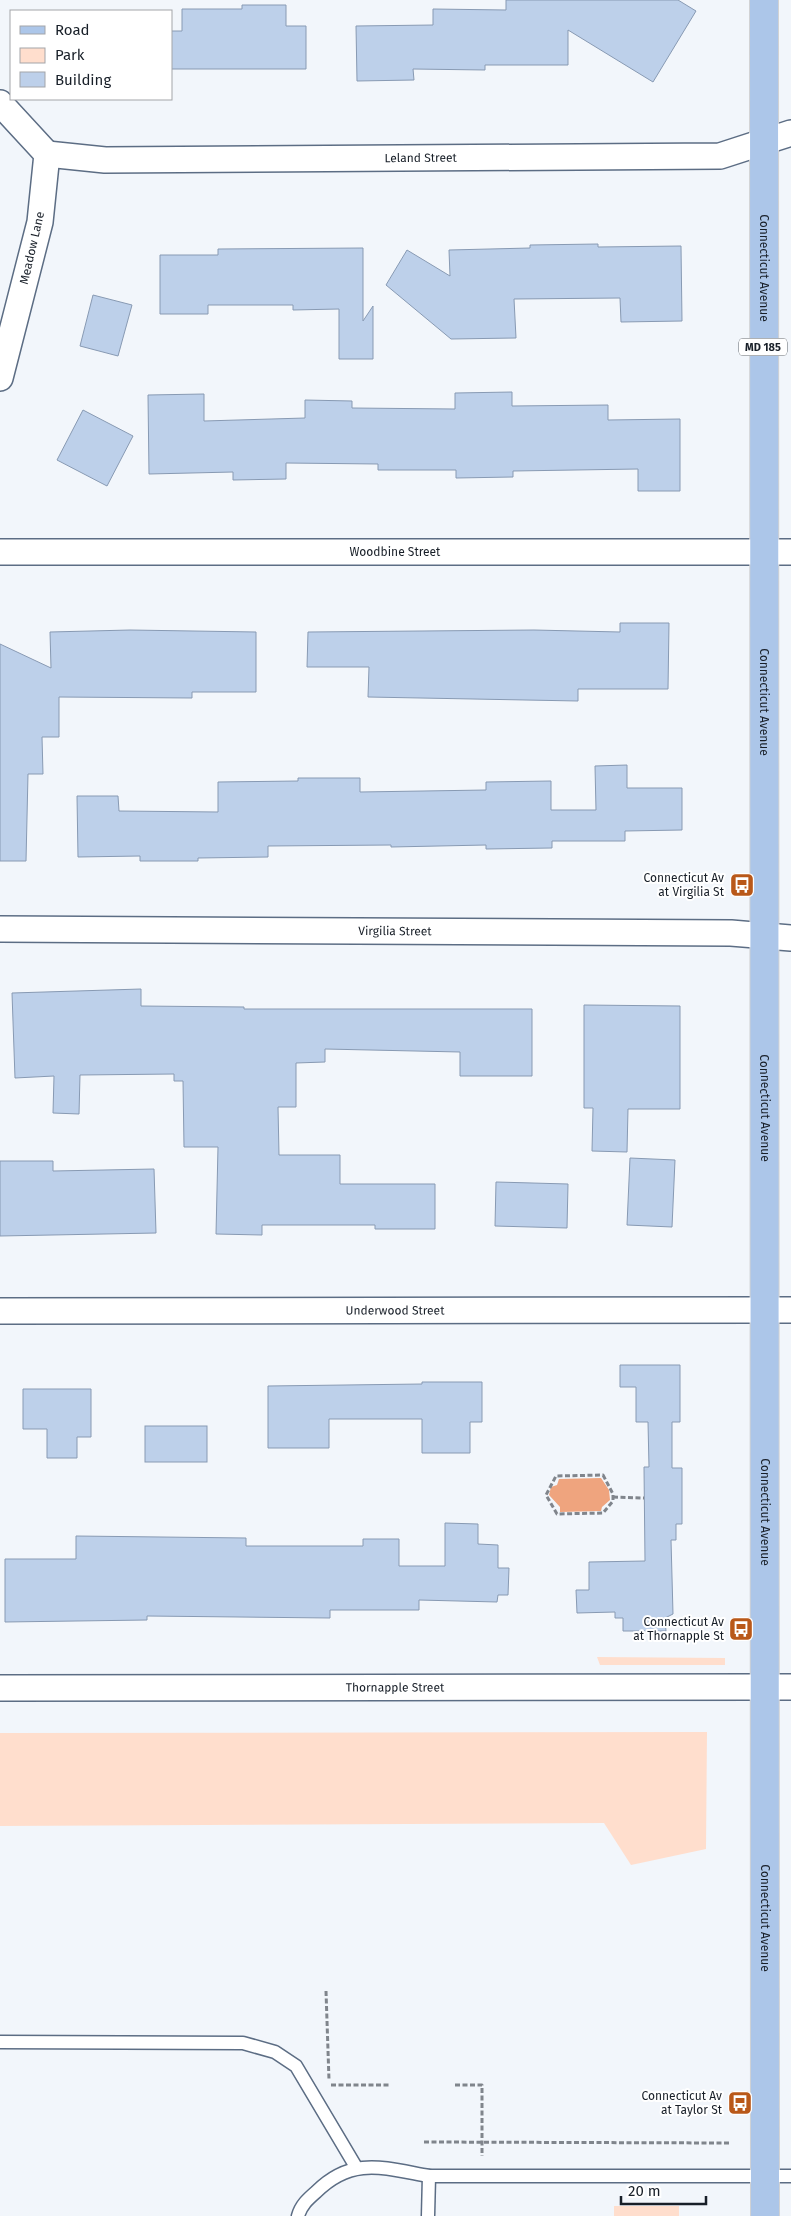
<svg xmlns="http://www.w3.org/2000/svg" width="791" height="2216" font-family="'Fira Sans',sans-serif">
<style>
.green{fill:#ffdecd}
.water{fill:#efa47e}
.building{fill:#bdd0ea;stroke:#889ab3}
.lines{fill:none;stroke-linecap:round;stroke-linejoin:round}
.lane-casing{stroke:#5c6d84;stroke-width:15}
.street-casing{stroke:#5c6d84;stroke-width:28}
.primary-casing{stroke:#d1d2d4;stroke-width:30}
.path{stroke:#80858c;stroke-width:3;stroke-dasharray:5 2.5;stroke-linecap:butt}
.lane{stroke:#fff;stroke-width:12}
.street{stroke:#fff;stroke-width:25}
.primary{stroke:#acc6e9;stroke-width:28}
.labels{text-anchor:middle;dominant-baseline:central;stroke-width:4;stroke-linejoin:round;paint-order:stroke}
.shield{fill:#fff;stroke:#5d6268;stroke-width:1}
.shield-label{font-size:11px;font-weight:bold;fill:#181f28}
.street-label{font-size:12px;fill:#181f28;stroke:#fff}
.poi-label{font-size:12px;fill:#181f28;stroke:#fff;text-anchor:end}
</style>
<rect width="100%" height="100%" fill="#f2f6fb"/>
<!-- green -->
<g class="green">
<path d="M 597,1657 L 725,1658 L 725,1665 L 600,1665 Z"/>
<path d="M 707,1732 L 706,1849 L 631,1865 L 604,1823 L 0,1826 L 0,1733 Z"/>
<rect x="614" y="2206" width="65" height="10"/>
</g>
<!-- water -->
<path class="water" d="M 601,1478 L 609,1490 L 610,1500 L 602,1507 L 601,1511 L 560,1512 L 560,1507 L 549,1495 L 551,1487 L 557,1485 L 559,1479 Z"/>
<!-- building -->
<g class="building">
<path d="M 506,0 L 678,0 L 696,11 L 653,82 L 568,30 L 568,65 L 485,65 L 485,70 L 413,69 L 414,80 L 357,81 L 356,26 L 433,25 L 433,9 L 506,10 Z"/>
<path d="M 242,5 L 286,5 L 286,26 L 306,26 L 306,69 L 171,69 L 171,31 L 182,31 L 182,9 L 242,9 Z"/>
<path d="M 598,244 L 598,247 L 681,246 L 682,321 L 621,322 L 620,298 L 514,299 L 516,338 L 451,339 L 386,285 L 407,250 L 450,276 L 449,250 L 530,248 L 530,245 Z"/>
<path d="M 363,248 L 363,321 L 373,306 L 373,359 L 339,359 L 339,309 L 293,310 L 293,305 L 208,305 L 208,314 L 160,314 L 160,255 L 218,255 L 218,249 Z"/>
<path d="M 93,295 L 132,305 L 118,356 L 80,346 Z"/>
<path d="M 512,392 L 512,406 L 608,405 L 608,420 L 680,419 L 680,491 L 638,491 L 638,469 L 513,471 L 513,477 L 456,478 L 456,470 L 378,470 L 378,464 L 286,463 L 286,479 L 233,480 L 233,472 L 149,474 L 148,395 L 204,394 L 204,421 L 305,418 L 305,400 L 352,401 L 352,408 L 455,409 L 455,393 Z"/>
<path d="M 83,410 L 133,436 L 107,486 L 57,460 Z"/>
<path d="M 620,623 L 669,623 L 668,689 L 578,689 L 578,701 L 368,697 L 369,667 L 307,667 L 308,632 L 534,630 L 620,632 Z"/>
<path d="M 130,630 L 256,632 L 256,692 L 192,692 L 192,698 L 59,697 L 59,737 L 42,737 L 43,774 L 28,774 L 26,861 L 0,861 L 0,644 L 51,668 L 50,632 Z"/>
<path d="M 627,765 L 627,788 L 682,788 L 682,830 L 625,831 L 625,841 L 552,841 L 552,848 L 486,849 L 486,845 L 391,847 L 391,845 L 268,846 L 268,857 L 198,858 L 198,861 L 140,861 L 140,856 L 78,857 L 77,796 L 118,796 L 119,811 L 218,812 L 218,782 L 298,781 L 298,778 L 360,778 L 360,792 L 486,790 L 486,782 L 551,781 L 551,810 L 596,810 L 595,766 Z"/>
<path d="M 141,989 L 141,1006 L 244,1007 L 244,1009 L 532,1009 L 532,1076 L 460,1076 L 460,1052 L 325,1049 L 325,1062 L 296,1063 L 296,1107 L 278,1107 L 279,1155 L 340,1155 L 340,1184 L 435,1184 L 435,1229 L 375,1229 L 375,1225 L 262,1225 L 262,1235 L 216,1234 L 218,1147 L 184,1147 L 183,1081 L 174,1081 L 174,1074 L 80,1075 L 79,1114 L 53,1113 L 54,1076 L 15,1078 L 12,993 Z"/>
<path d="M 584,1005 L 680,1006 L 680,1109 L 628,1109 L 627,1152 L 592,1151 L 593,1108 L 584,1108 Z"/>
<path d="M 630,1158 L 675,1160 L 672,1227 L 627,1225 Z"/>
<path d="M 0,1161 L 53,1161 L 53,1171 L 154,1169 L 156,1233 L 0,1236 Z"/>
<path d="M 496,1182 L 568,1184 L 567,1228 L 495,1226 Z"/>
<path d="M 620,1365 L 680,1365 L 680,1422 L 672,1422 L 672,1468 L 682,1468 L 682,1524 L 676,1524 L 676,1540 L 671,1540 L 673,1614 L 665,1618 L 666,1631 L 623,1631 L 623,1618 L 615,1618 L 615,1612 L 577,1613 L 576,1590 L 589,1590 L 589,1562 L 645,1561 L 644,1467 L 649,1467 L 648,1422 L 636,1422 L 636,1387 L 620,1387 Z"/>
<path d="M 422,1382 L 482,1382 L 482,1422 L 470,1422 L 470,1453 L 422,1453 L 422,1419 L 329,1419 L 329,1448 L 268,1448 L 268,1386 L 422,1384 Z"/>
<path d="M 23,1389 L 91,1389 L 91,1437 L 77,1437 L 77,1458 L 47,1458 L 47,1429 L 23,1429 Z"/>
<rect x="145" y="1426" width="62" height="36"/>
<path d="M 445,1523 L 478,1524 L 478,1544 L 498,1545 L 498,1568 L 509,1568 L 508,1595 L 498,1595 L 497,1602 L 419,1600 L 419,1610 L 330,1610 L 330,1618 L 147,1616 L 147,1620 L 5,1622 L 5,1559 L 76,1559 L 76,1536 L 246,1538 L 246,1546 L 363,1546 L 363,1539 L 399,1539 L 399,1566 L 445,1566 Z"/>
</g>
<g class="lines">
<defs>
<g id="lane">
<path d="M 0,2042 L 243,2043 L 275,2052 L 296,2066 L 356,2167"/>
<path d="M 298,2216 C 301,2205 308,2199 316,2192 C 352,2156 384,2168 429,2176 L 791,2176"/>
<path d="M 428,2216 L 429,2176"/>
</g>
<g id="street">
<path d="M 0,103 L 47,154 L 40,222 L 0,378"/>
<path id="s1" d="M 47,154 L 105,160 L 720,156 L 791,133"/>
<path id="s2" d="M 0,552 L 791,552"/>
<path id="s3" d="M 0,929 L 731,933 L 791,938"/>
<path id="s4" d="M 0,1311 L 791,1310"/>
<path id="s5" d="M 0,1688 L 791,1687"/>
</g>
<g id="primary">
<path id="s6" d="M 764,0 L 765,2216"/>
</g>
</defs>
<!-- lane casing -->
<use href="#lane" class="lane-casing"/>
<!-- street casing -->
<use href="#street" class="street-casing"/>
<!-- primary casing -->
<use href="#primary" class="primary-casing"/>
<!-- path -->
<g class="path">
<path d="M 603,1475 L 613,1494 L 613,1501 L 603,1513 L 557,1514 L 546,1495 L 556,1476 Z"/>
<path d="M 613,1497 L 644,1498"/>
<path d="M 326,1991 L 329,2080"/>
<path d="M 331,2085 L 390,2085"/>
<path d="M 455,2085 L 482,2085 L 482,2156"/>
<path d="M 424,2142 L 729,2143"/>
</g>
<!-- lane -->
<use href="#lane" class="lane"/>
<!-- street -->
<use href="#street" class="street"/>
<!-- primary -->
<use href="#primary" class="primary"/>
</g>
<!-- icons -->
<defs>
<symbol id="bus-square" viewBox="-11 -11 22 22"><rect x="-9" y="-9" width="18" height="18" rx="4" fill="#b95819" stroke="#fff"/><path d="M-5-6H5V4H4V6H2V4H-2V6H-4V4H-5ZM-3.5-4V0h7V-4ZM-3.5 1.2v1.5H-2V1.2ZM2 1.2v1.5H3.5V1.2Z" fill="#fff"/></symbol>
</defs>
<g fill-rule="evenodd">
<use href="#bus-square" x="728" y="871" width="28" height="28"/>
<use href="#bus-square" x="727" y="1615" width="28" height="28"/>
<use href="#bus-square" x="726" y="2089" width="28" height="28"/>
</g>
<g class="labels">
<!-- shield labels -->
<rect class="shield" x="739" y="338.5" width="48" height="17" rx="4"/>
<g class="shield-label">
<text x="763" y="347">MD 185</text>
</g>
<!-- street labels -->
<g class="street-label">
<text stroke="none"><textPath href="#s1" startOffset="374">Leland Street</textPath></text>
<text transform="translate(32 248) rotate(-77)">Meadow Lane</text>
<text stroke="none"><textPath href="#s6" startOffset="268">Connecticut Avenue</textPath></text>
<text stroke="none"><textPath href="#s2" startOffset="395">Woodbine Street</textPath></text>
<text stroke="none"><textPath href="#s6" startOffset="702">Connecticut Avenue</textPath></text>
<text stroke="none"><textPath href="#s3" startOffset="395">Virgilia Street</textPath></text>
<text stroke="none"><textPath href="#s6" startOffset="1108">Connecticut Avenue</textPath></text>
<text stroke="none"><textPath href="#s4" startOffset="395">Underwood Street</textPath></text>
<text stroke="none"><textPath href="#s6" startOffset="1512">Connecticut Avenue</textPath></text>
<text stroke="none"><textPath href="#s5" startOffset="395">Thornapple Street</textPath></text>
<text stroke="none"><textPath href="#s6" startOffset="1918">Connecticut Avenue</textPath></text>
</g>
<!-- poi labels -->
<g class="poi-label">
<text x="724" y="878">Connecticut Av<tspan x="724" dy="14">at Virgilia St</tspan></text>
<text x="724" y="1622">Connecticut Av<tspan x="724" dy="14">at Thornapple St</tspan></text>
<text x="722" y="2096">Connecticut Av<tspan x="722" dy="14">at Taylor St</tspan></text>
</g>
</g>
<!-- legend -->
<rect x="10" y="10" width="162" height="90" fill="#ffffff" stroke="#a3a5a9"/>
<rect x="20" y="26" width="25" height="8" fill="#acc6e9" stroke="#a3a5a9"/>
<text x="55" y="35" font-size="15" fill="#181f28">Road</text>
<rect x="20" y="48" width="25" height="15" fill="#ffdecd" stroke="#a3a5a9"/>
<text x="55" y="60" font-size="15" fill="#181f28">Park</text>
<rect x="20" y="72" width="25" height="15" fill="#bdd0ea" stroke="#a3a5a9"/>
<text x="55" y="85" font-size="15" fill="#181f28">Building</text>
<!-- scale -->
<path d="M621 2196v8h85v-8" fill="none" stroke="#181f28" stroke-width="2.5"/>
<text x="628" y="2196" font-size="15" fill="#181f28" stroke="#ffffff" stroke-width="4" paint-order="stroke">20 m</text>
</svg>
